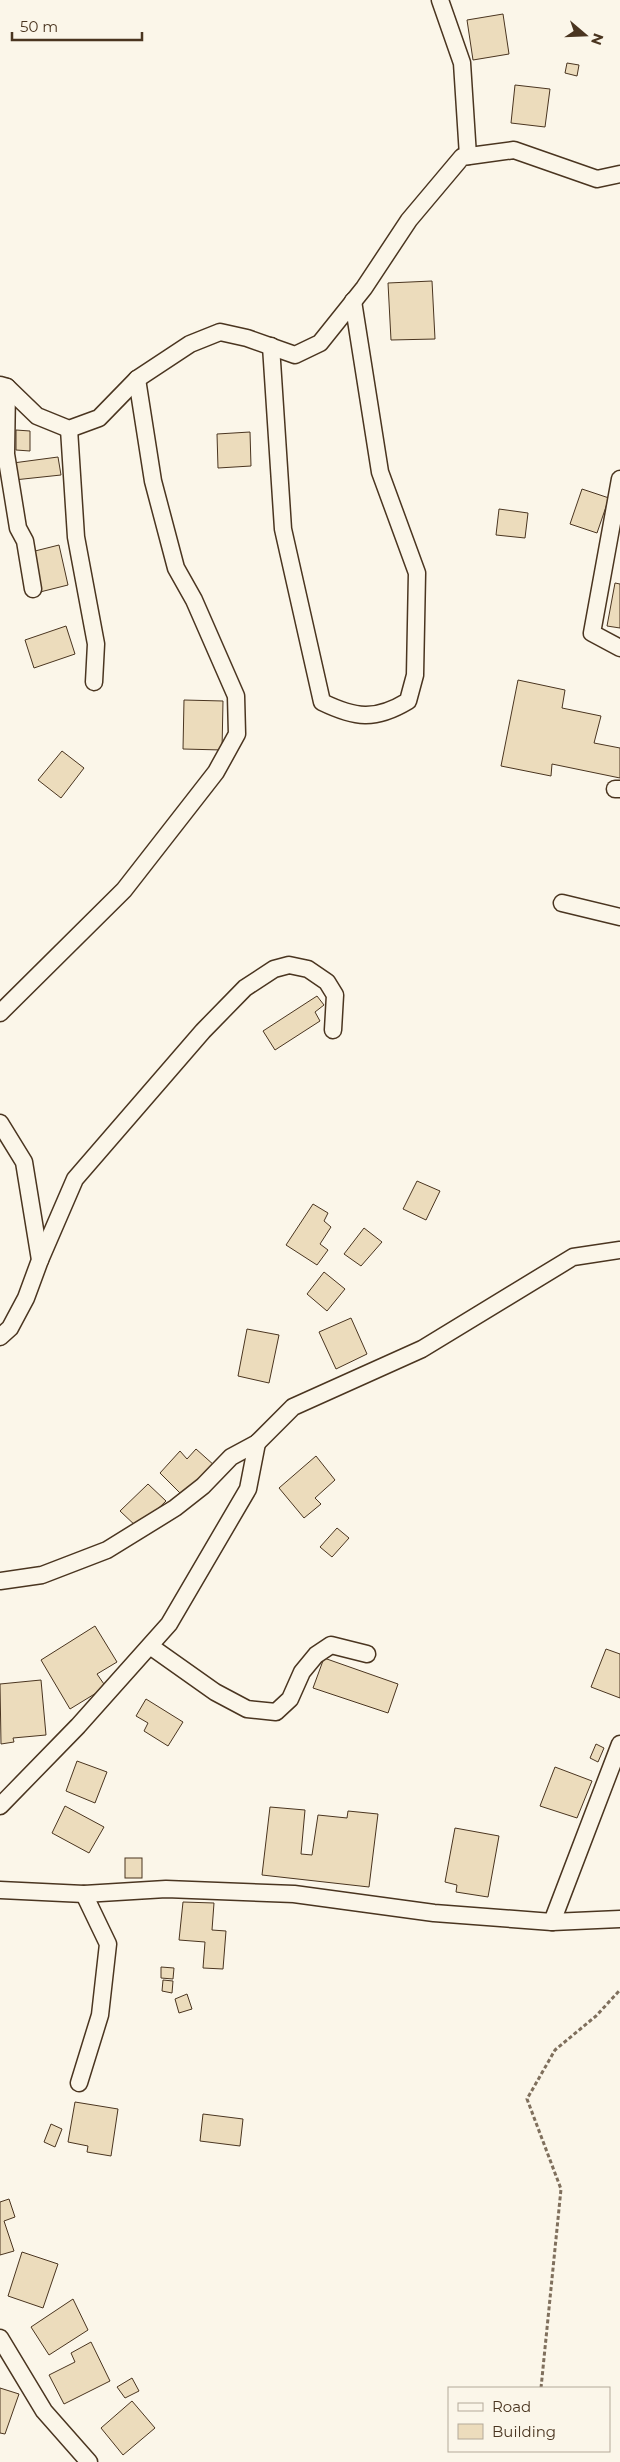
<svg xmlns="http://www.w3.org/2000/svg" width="620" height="2462" font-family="Montserrat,sans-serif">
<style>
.building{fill:#ecdcbc;stroke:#4a3520}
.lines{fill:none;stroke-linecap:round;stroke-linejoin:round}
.minor-casing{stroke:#4a3520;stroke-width:19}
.path{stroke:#7f6f5c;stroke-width:3;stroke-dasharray:4 2.5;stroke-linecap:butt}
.minor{stroke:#fbf6e9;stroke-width:16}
</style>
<rect width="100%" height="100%" fill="#fbf6e9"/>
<!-- building -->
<g class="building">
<path d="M 503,14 L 509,54 L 473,60 L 467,20 Z"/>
<path d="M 567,63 L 579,65 L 577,76 L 565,73 Z"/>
<path d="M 515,85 L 550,89 L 545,127 L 511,123 Z"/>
<path d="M 432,281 L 435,339 L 391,340 L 388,283 Z"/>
<path d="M 16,430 L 30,431 L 30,451 L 16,450 Z"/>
<path d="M 250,432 L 251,466 L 218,468 L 217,434 Z"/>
<path d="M 58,457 L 61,475 L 14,480 L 13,463 Z"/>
<path d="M 582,489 L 609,498 L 597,533 L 570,524 Z"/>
<path d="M 499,509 L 528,513 L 525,538 L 496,535 Z"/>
<path d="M 59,545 L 68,585 L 40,592 L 31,552 Z"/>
<path d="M 615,583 L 620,584 L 620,628 L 607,626 Z"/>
<path d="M 66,626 L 75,654 L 34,668 L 25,640 Z"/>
<path d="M 518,680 L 565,690 L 562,708 L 601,716 L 594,743 L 620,748 L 620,778 L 552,764 L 551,776 L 501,766 Z"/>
<path d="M 184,700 L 223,701 L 222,750 L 183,749 Z"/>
<path d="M 62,751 L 84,768 L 61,798 L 38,780 Z"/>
<path d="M 317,996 L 324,1005 L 315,1012 L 320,1021 L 275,1050 L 263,1031 Z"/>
<path d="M 417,1181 L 440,1191 L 426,1220 L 403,1209 Z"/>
<path d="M 313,1204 L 328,1213 L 324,1221 L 331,1227 L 320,1244 L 328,1250 L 317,1265 L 286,1245 Z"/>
<path d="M 364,1228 L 382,1242 L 361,1266 L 344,1254 Z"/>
<path d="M 324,1272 L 345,1289 L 327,1311 L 307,1294 Z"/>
<path d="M 351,1318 L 367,1354 L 336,1369 L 319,1332 Z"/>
<path d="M 247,1329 L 279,1335 L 269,1383 L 238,1376 Z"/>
<path d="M 196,1449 L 215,1466 L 185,1498 L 160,1473 L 180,1451 L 187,1459 Z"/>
<path d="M 316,1456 L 335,1480 L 315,1498 L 321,1504 L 304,1518 L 279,1488 Z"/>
<path d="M 148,1484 L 166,1501 L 138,1528 L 120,1511 Z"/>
<path d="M 337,1528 L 349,1538 L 332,1557 L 320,1547 Z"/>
<path d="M 95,1626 L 117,1662 L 97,1674 L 106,1687 L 70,1709 L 41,1660 Z"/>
<path d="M 606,1649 L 620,1654 L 620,1698 L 591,1687 Z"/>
<path d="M 324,1658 L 398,1684 L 388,1713 L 313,1688 Z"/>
<path d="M 41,1680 L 46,1735 L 13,1738 L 14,1742 L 1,1744 L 0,1684 Z"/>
<path d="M 146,1699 L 183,1722 L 168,1746 L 144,1731 L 148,1723 L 136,1716 Z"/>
<path d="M 596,1744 L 604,1748 L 598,1762 L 590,1758 Z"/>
<path d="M 77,1761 L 107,1772 L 95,1803 L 66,1791 Z"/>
<path d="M 555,1767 L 592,1781 L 577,1818 L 540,1806 Z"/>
<path d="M 65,1806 L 104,1827 L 89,1853 L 52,1833 Z"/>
<path d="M 270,1807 L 305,1810 L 301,1854 L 312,1855 L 318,1815 L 347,1818 L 348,1811 L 378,1814 L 369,1887 L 262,1875 Z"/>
<path d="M 455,1828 L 499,1836 L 488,1897 L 456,1892 L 457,1885 L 445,1882 Z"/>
<rect x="125" y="1858" width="17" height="20"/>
<path d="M 183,1902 L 214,1903 L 212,1930 L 226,1931 L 223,1969 L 203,1968 L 205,1942 L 179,1940 Z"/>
<path d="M 161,1967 L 174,1968 L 173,1979 L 161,1978 Z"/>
<path d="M 163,1980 L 173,1981 L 172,1993 L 162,1991 Z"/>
<path d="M 187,1994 L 192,2009 L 179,2013 L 175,1999 Z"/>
<path d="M 75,2102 L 118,2109 L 111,2156 L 87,2152 L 88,2146 L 68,2142 Z"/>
<path d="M 203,2114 L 243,2119 L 240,2146 L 200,2141 Z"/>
<path d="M 51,2124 L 62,2129 L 55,2147 L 44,2142 Z"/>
<path d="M 9,2199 L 15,2217 L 4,2221 L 14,2251 L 0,2255 L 0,2202 Z"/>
<path d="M 22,2252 L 58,2264 L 43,2308 L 8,2296 Z"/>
<path d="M 73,2299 L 88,2330 L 49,2355 L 31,2327 Z"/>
<path d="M 91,2342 L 110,2381 L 64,2404 L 49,2375 L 75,2362 L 71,2353 Z"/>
<path d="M 132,2378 L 139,2391 L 125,2398 L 117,2387 Z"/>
<path d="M 0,2388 L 19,2394 L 5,2434 L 0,2433 Z"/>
<path d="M 132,2401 L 155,2428 L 123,2455 L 101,2428 Z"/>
</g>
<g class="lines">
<defs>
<g id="minor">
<path d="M 440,0 L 462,63 L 468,156"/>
<path d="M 271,346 L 283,529 L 322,702 C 355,718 375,721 408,701 L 415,675 L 417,573 L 380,472 L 353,301"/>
<path d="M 0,385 L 7,387 L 37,416 L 69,429 L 99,418 L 137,379 L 190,344 L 220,332 L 247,338 L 295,355 L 320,343 L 364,288 L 409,220 L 462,157 L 514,150 L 597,179 L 620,174"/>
<path d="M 7,387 L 6,454 L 18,528 L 25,541 L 33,589"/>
<path d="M 69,429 L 76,537 L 96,644 L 94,682"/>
<path d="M 620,479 L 592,633 L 620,648"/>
<path d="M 615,789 L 620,789"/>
<path d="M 562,903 L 620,917"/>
<path d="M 0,1013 L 124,890 L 216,772 L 237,734 L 236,696 L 194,600 L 176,568 L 153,481 L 137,379"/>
<path d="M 0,1123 L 24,1162 L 40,1260 L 26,1298 L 10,1328 L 0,1337"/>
<path d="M 40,1260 L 75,1179 L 203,1031 L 245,988 L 274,969 L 289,965 L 308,969 L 327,982 L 335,995 L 333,1030"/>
<path d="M 0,1581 L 42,1575 L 107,1550 L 175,1508 L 203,1486 L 231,1457 L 257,1443 L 293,1407 L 422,1349 L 573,1257 L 620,1250"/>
<path d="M 150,1646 L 215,1692 L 247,1709 L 276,1712 L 290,1699 L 302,1672 L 316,1655 L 331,1645 L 367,1654"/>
<path d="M 0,1806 L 78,1726 L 169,1624 L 248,1489 L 257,1443"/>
<path d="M 0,1890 L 84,1894 L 166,1889 L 294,1894 L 434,1913 L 552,1922 L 620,1919"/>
<path d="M 552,1922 L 620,1744"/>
<path d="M 79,2083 L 100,2015 L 108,1944 L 84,1894"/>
<path d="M 0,2338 L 44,2411 L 89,2462"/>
</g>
</defs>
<!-- minor casing -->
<use href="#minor" class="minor-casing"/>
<!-- path -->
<path class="path" d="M 541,2388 L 561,2189 L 527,2099 L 555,2050 L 596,2016 L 620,1990"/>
<!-- minor -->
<use href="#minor" class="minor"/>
</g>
<!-- legend -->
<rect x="448" y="2387" width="162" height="65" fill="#fbf6e9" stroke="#b4a999"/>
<rect x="458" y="2403" width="25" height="8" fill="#fbf6e9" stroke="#b4a999"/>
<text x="492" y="2412" font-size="15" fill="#4a3520">Road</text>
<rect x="458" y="2424" width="25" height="15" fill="#ecdcbc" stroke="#b4a999"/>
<text x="492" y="2437" font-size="15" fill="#4a3520">Building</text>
<!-- north arrow -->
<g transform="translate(585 35) rotate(109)" stroke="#fbf6e9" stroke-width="4" paint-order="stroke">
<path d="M0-4L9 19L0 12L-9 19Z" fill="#4a3520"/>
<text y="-8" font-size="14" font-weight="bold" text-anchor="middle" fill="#4a3520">N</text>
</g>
<!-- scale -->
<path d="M12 32v8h130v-8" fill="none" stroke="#4a3520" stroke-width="2.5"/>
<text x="20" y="32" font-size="15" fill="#4a3520" stroke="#fbf6e9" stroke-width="4" paint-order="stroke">50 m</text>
</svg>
